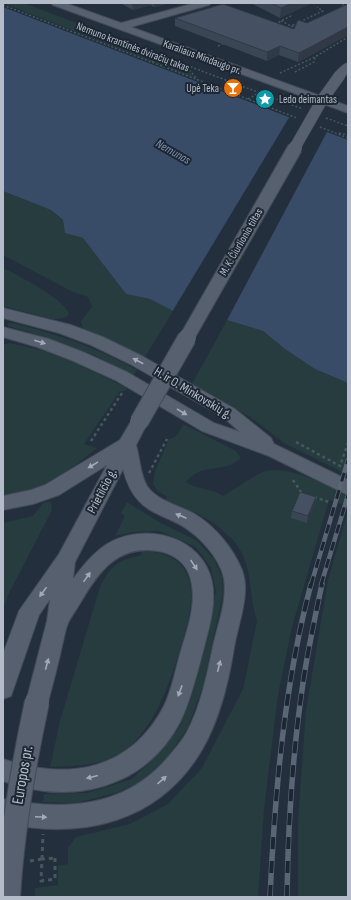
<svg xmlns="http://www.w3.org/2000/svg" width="351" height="900" font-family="'Sofia Sans Condensed',sans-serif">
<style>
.green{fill:#263c3f}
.water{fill:#394c67}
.pier{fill:#242f3e}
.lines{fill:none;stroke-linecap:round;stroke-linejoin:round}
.primary-casing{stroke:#414a57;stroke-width:2}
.path-far2{stroke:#44595c;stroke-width:1.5;stroke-dasharray:2 2;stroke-linecap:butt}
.path-far1{stroke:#44595c;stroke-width:2.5;stroke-dasharray:3 3;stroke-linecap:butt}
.path{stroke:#44595c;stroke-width:3;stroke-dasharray:4 4;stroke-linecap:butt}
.primary{fill:#56606e;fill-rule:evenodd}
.rail-far1-casing{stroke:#5a6575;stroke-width:4.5}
.rail-casing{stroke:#5a6575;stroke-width:5.5}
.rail-far1{stroke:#1d2633;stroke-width:3;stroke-dasharray:9;stroke-linecap:butt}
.rail{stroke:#1d2633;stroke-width:4;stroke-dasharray:12;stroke-linecap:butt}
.primary-bridge-far3-casing{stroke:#414a57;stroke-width:12;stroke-linecap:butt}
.primary-bridge-far2-casing{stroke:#414a57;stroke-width:16;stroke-linecap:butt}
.primary-bridge-far1-casing{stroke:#414a57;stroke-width:20;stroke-linecap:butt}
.primary-bridge-casing{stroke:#414a57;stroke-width:26;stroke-linecap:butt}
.primary-bridge-far3{stroke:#56606e;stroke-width:11}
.primary-bridge-far2{stroke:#56606e;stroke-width:14}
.primary-bridge-far1{stroke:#56606e;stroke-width:18}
.primary-bridge{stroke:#56606e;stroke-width:24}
.wall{fill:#3b4654}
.shaded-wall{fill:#303945}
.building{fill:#455162;stroke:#303945}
.oneway{fill:#a1aab7}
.labels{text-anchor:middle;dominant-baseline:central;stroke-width:4;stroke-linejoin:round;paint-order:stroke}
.far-street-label{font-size:11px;fill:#b4bcc9;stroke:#1d2633}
.far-poi-label{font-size:11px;fill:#b4bcc9;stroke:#1d2633;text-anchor:end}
.far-water-label{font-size:12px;font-style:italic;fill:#7c92b1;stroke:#1d2633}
.street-label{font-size:13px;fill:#b4bcc9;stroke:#1d2633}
.near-street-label{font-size:16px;fill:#b4bcc9;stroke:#1d2633}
</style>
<rect width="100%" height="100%" fill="#242f3e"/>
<!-- green -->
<g class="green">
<path d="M 3,3 L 24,3 L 182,64 L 196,79 Z"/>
<path d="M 3,191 L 51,210 L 63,221 L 65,233 L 83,238 L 126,294 L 150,299 L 173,311 L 145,357 L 114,342 L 85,331 L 82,327 L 81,321 L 92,307 L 88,297 L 71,291 L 3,255 Z"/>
<path d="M 3,268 C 19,276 63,298 69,314 C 65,319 57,319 52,319 L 3,306 Z"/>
<path d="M 227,320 L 263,331 L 285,349 L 315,369 L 348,383 L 348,475 L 284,443 L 249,416 L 192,384 Z"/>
<path d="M 8,323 C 17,323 26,327 35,329 C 71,339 104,352 137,370 L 134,375 L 94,355 L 45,337 L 8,326 Z"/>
<path d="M 9,343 L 41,350 L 73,362 L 127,388 L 125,391 L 120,391 L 84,444 L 97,448 C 69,471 41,492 3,495 L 3,345 Z"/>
<path d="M 183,424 L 236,451 L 241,458 C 224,475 202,461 186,482 C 197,490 213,488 223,496 C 232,491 257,473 266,471 C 289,465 328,485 348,497 L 348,506 L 329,500 L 292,627 L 278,695 L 264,809 L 258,897 L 35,897 L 35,888 L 58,885 L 58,866 L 68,864 L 68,848 L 76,837 L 130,824 L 168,804 L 202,768 L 243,689 L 257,621 L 253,606 L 248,570 L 243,555 L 235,542 L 214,523 L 192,511 L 172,504 L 165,500 L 167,497 L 158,491 L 153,484 L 155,471 L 169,439 C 177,438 180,431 183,424 Z"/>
<path d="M 47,502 L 51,502 L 52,510 L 8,595 L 3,609 L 3,523 L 33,516 L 43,503 Z"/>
<path d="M 127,502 L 159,522 L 196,540 L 214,559 L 222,577 L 223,594 L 203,686 L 187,729 L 166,759 L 141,782 L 119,792 L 77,803 L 43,802 L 44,794 L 87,793 L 132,779 L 157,756 L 180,726 L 195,683 L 216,592 L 211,568 L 196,547 L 159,531 L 134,532 L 115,536 L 125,516 L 121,513 Z"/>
<path d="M 348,511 L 348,897 L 298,897 L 298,821 L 306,710 L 328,580 Z"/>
<path d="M 141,551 C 156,551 175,555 184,569 C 188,575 191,585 191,592 C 194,617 167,696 153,717 C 145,729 134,746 121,753 C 101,766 73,766 50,767 L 60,721 L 100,587 C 111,565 118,560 142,555 Z"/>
</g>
<!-- water -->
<path class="water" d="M 3,7 L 348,140 L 348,383 L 315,369 L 285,349 L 263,331 L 227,320 L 173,311 L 150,299 L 126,294 L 83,238 L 65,233 L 63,220 L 51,210 L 3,191 Z"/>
<!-- pier -->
<path class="pier" d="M 290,116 L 328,130 L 226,322 L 172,312 Z"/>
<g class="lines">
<defs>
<g id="primary">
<path d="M 51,3 L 65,3 L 121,23 L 195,3 L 211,3 L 209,5 L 131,27 L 348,106 L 348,113 L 53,5 Z"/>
<path d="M 348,63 L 348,73 L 344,77 L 336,77 L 334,75 C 338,70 342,64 348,63 Z"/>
<path d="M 3,308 L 71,325 L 103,337 L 142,356 L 235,409 L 271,438 L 274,444 L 348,480 L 348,495 L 269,456 L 202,431 L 115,380 L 71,360 L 37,347 L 3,337 L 3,327 L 49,339 L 83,352 L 127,372 L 214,423 L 240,432 L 223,417 L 130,364 L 91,345 L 59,333 L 3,318 Z"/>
<path d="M 139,416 L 145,418 L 148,422 L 136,445 C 140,458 140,474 147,486 C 157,501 178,505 193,513 C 214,525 233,548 242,570 C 251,594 238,623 234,648 C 229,680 219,720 203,748 C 160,823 82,840 3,823 L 3,799 C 65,811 126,808 169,756 C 175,749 182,741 187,732 C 201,705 207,675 213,646 C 218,623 231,592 221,569 C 213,550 194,531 175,522 C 163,516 149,512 139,501 C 130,492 126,480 123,469 L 75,562 L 73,579 C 83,566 93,553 107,544 C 144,522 202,535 212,582 C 217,607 207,634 201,659 C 195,680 190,702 180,722 C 145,789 71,806 3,781 L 3,759 C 68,781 130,771 164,706 C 172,690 175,671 180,654 C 187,630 198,602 190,577 C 186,562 172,553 157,551 C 119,545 100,570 82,600 C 78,607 72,615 68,623 C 65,630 64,639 62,646 C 58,665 53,683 48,702 L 45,709 L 37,712 L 29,709 L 26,702 L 47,621 L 50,599 L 39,615 L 11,696 L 3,699 L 3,654 L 19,611 L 59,554 L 107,465 L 59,495 L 33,504 L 3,510 L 3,496 L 31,490 L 45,485 L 120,440 L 133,418 Z"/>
</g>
</defs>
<!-- primary casing -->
<use href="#primary" class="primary-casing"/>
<!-- path-far2 -->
<g class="path-far2">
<path d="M 348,3 L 341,6 L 348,11"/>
<path d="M 3,5 L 297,118"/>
<path d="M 281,21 L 291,26"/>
<path d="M 275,24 L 293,15"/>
<path d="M 297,28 L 291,26 L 323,11 L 317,7"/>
<path d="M 218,46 L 224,43"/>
<path d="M 152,62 L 162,57"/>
<path d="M 183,64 L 303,109"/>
<path d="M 184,64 L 198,80"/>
<path d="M 295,72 L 314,62 L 315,57 L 348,37"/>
<path d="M 280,73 L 315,57"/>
<path d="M 248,99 L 257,94"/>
<path d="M 326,118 L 348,126"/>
<path d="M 320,127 L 348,138"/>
<path d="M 339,133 L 348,135"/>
</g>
<!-- path-far1 -->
<g class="path-far1">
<path d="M 91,441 L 122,393"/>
<path d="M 296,442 L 340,466 L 348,443"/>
<path d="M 149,473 L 167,439"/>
<path d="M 293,480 L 301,492 L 304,493"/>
<path d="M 314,497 L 329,502"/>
</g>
<!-- path -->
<g class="path">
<path d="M 55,858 L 55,879 L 41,881 L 42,859 Z"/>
<path d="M 42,859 L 43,834"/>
<path d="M 30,861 L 42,859"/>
</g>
<!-- primary -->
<use href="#primary" class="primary"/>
<defs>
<g id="rail-far1">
<path d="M 311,585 L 348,460"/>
<path d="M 321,585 L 348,495"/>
</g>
<g id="rail">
<path d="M 270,897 C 275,791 284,686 311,584"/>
<path d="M 287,897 C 288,821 293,745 305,670 C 310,641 316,612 322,584"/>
</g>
</defs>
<!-- rail-far1 casing -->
<use href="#rail-far1" class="rail-far1-casing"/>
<!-- rail casing -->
<use href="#rail" class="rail-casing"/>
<!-- rail-far1 -->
<use href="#rail-far1" class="rail-far1"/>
<!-- rail -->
<use href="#rail" class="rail"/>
<defs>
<path id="primary-bridge-far3" d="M 294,149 L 322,100 L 340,75"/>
<path id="primary-bridge-far2" d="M 186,339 L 295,148"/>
<path id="primary-bridge-far1" d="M 139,422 L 187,338"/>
<path id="primary-bridge" d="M 8,897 C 12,831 23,767 37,702"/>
</defs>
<!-- primary-bridge-far3 casing -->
<use href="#primary-bridge-far3" class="primary-bridge-far3-casing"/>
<!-- primary-bridge-far2 casing -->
<use href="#primary-bridge-far2" class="primary-bridge-far2-casing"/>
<!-- primary-bridge-far1 casing -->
<use href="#primary-bridge-far1" class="primary-bridge-far1-casing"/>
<!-- primary-bridge casing -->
<use href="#primary-bridge" class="primary-bridge-casing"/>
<!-- primary-bridge-far3 -->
<use href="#primary-bridge-far3" class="primary-bridge-far3"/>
<!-- primary-bridge-far2 -->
<use href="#primary-bridge-far2" class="primary-bridge-far2"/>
<!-- primary-bridge-far1 -->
<use href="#primary-bridge-far1" class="primary-bridge-far1"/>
<!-- primary-bridge -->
<use href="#primary-bridge" class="primary-bridge"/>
</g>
<!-- wall -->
<g class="wall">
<path d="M 120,3 L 170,3 L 154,7 L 151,5 L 133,10 Z"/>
<path d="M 251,3 L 312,3 L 280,18 Z"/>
<path d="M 348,4 L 348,35 L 298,62 L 279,55 L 267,61 L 175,26 L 175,18 L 294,29 Z"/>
<path d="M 316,497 L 315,504 L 307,523 L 291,518 L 292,511 Z"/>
</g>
<!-- shaded-wall -->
<g class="shaded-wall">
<path d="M 132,3 L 151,3 L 151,5 L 133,10 Z"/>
<path d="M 154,3 L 170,3 L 154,7 Z"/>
<path d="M 292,3 L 312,3 L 280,18 L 281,8 Z"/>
<path d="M 348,27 L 348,35 L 298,62 L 299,53 Z"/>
<path d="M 280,46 L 279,55 L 267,61 L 267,52 Z"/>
<path d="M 316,497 L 315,504 L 307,523 L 308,516 Z"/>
</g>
<!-- building -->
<g class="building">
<path d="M 271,3 L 292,3 L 281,8 Z"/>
<path d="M 223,4 L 294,29 L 298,20 L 307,23 L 348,4 L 348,27 L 299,53 L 280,46 L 267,52 L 175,18 Z"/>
<path d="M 300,492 L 316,497 L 308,516 L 292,511 Z"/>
</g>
<!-- one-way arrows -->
<defs><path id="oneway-solid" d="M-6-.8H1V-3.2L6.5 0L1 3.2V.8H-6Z"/></defs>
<g class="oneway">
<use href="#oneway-solid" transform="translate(40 342) rotate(17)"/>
<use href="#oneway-solid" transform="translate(138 361) rotate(-152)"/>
<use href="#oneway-solid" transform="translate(182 412) rotate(31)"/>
<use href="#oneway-solid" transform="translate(93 465) rotate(149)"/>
<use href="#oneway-solid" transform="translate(181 516) rotate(-157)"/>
<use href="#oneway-solid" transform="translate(194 565) rotate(56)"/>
<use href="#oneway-solid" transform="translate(87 577) rotate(-55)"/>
<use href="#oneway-solid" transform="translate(43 592) rotate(126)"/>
<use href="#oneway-solid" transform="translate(47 664) rotate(-75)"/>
<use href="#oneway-solid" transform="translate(219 666) rotate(-76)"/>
<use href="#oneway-solid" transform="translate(180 691) rotate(110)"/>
<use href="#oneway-solid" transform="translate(92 777) rotate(166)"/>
<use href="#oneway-solid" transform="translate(162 780) rotate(-41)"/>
<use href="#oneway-solid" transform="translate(41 817) rotate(3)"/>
</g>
<!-- icons -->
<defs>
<symbol id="bar-disc" viewBox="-11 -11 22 22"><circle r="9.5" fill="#e8710a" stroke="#1d2633"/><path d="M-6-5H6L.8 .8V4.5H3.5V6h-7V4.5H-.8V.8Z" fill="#fff"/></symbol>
<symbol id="sight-disc" viewBox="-11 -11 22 22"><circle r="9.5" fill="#0f9aa8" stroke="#1d2633"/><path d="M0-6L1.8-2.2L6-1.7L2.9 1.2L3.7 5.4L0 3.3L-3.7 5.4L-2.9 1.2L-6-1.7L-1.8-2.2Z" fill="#fff"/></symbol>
</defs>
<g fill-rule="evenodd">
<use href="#bar-disc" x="222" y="77" width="22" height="22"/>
<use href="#sight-disc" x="254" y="88" width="22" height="22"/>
</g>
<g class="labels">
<!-- far-street labels -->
<g class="far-street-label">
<text transform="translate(133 47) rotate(21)">Nemuno krantinės dviračių takas</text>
<text transform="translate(202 57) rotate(20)">Karaliaus Mindaugo pr.</text>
<text transform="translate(241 242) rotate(-60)">M. K. Čiurlionio tiltas</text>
</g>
<!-- far-poi labels -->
<g class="far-poi-label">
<text x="219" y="88">Upė Teka</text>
<text x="279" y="99" text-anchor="start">Ledo deimantas</text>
</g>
<!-- far-water labels -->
<g class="far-water-label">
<text transform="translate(173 152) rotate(30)">Nemunas</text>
</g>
<!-- street labels -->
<g class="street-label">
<text transform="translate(193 393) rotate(31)">H. ir O. Minkovskių g.</text>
<text transform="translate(102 491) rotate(-62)">Prietilčio g.</text>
</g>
<!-- near-street labels -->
<g class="near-street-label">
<text transform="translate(23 775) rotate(-80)">Europos pr.</text>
</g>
</g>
<!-- border -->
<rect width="351" height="900" fill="none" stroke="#b4bcc9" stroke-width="8"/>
</svg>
